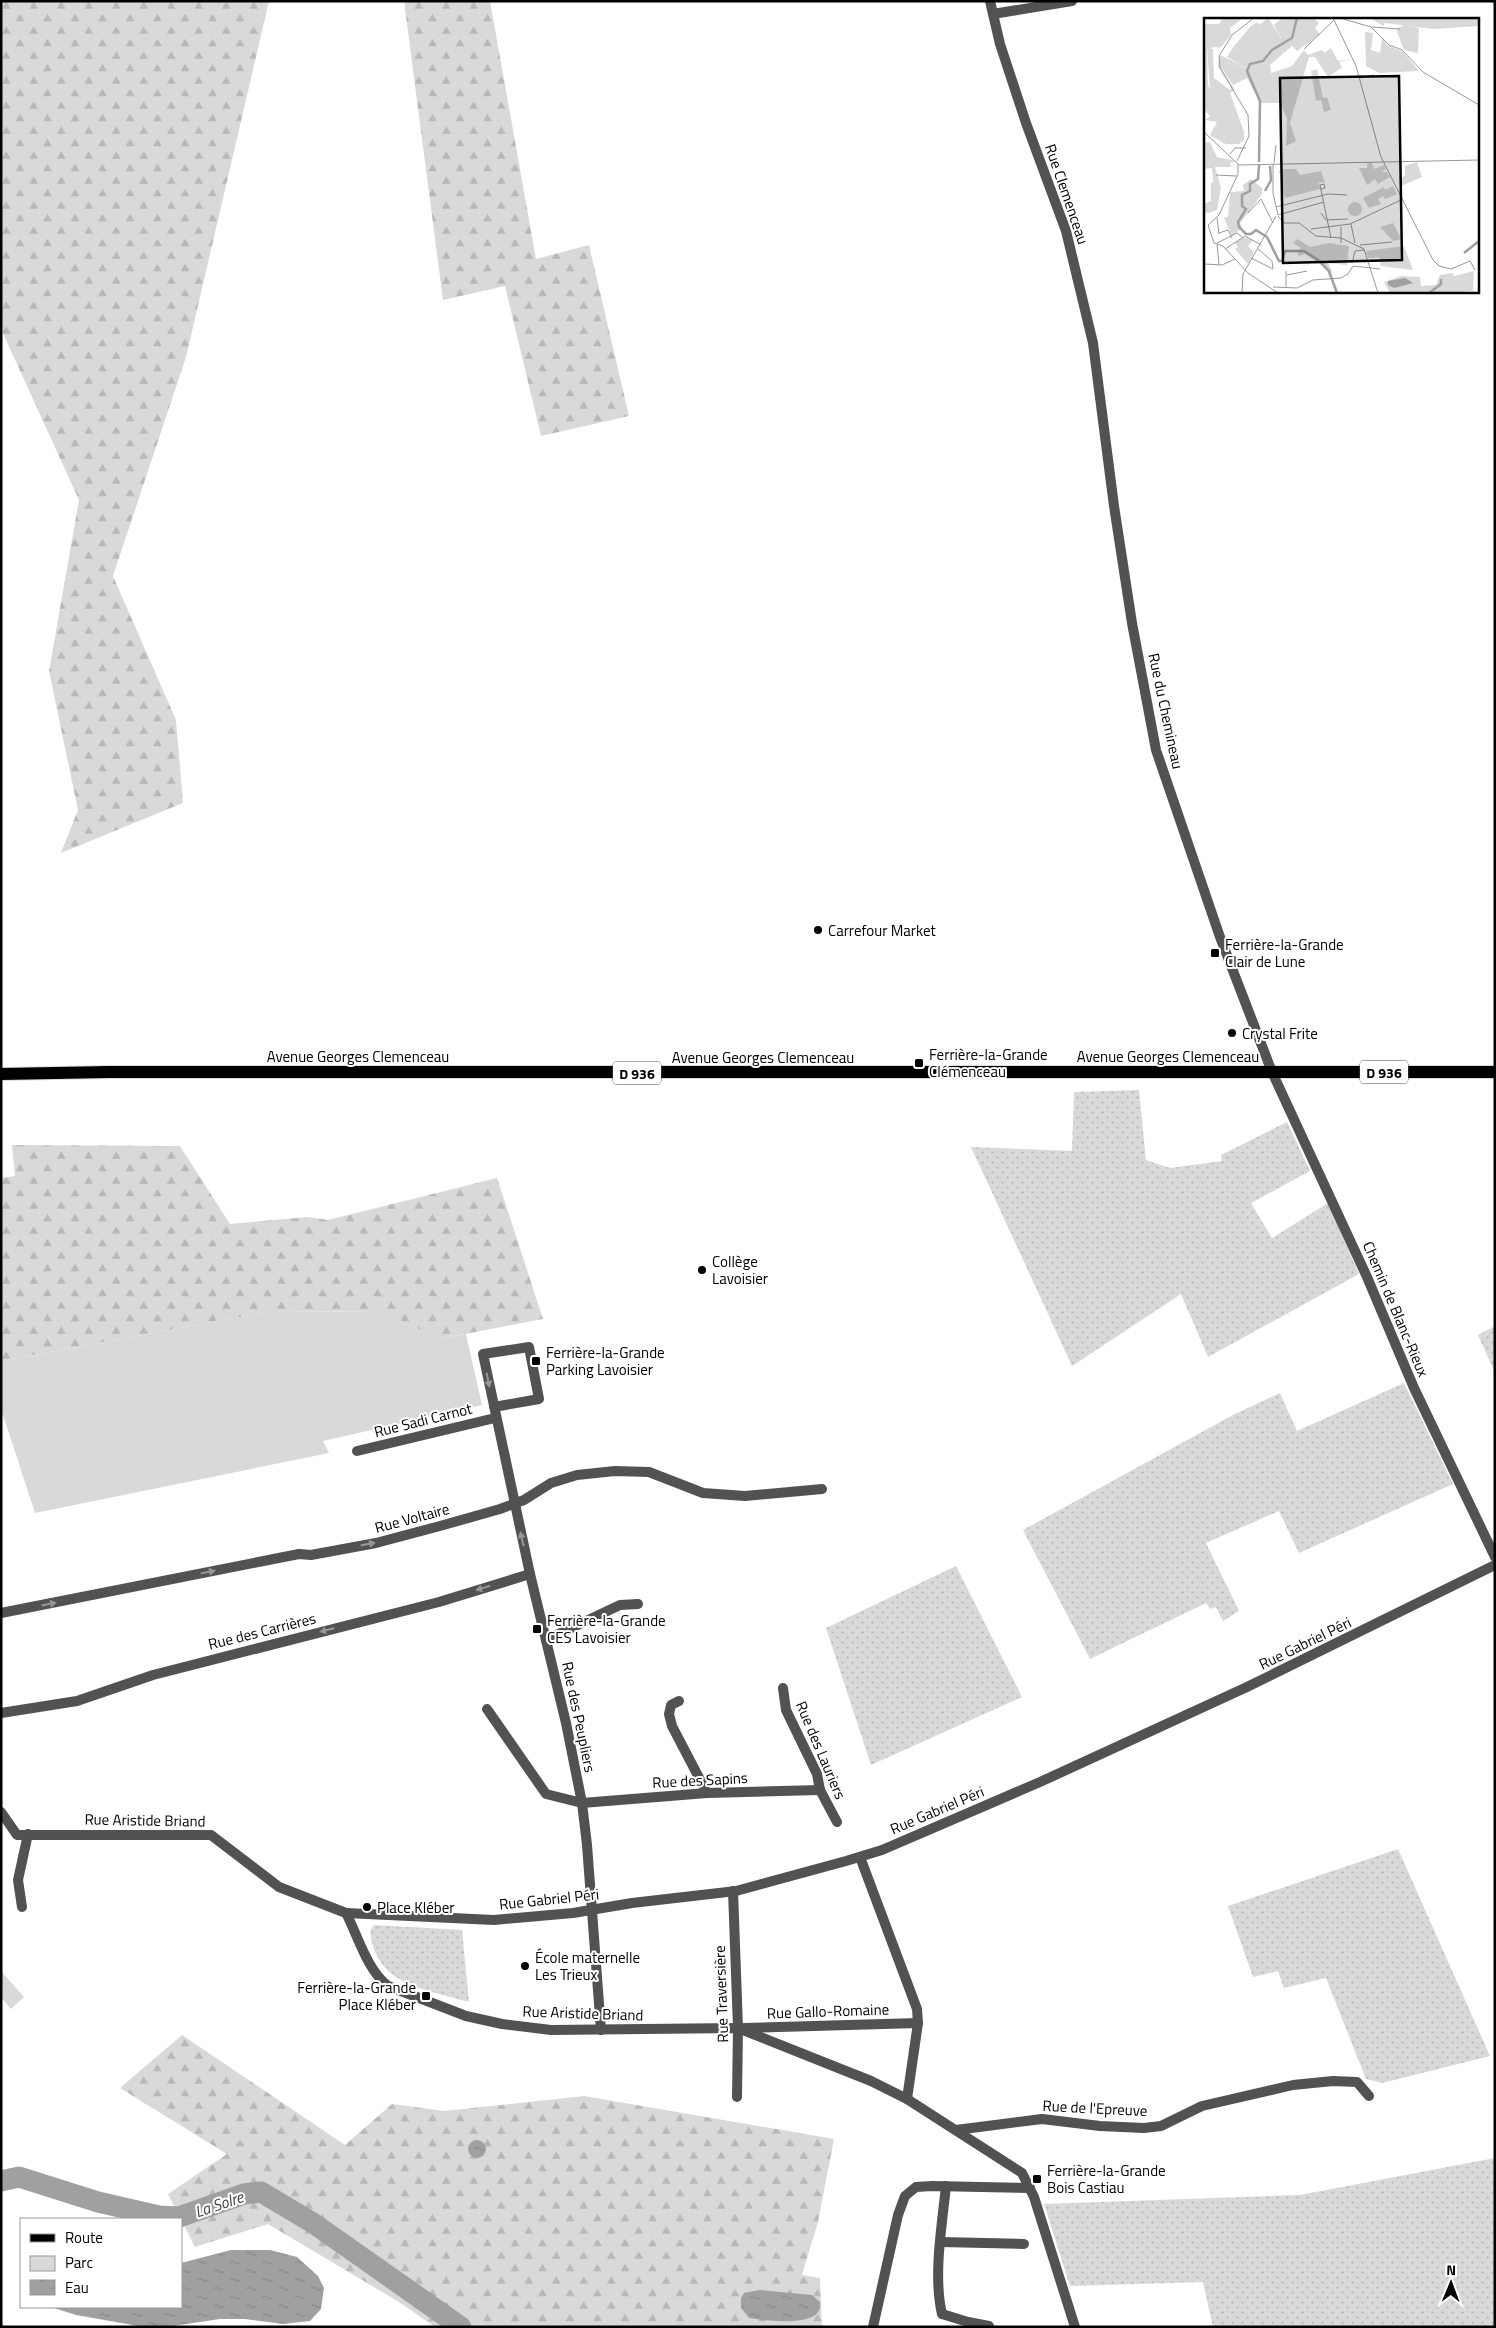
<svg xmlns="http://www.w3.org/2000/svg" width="1496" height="2328" font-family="'Titillium Web',sans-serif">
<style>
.grass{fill:url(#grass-dots)}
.forest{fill:url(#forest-firs)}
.park{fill:#d9d9d9}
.water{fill:url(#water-ripples)}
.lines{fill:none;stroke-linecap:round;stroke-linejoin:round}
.river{stroke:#a0a0a0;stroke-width:21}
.primary-casing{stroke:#dbdbdb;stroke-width:14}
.street{stroke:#525252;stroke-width:10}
.primary{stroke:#000;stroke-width:12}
.oneway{fill:#979797}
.poi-dot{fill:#000;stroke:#fff;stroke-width:2}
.labels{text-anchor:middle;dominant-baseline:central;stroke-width:4;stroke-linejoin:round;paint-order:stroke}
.shield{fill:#fff;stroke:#4c4c4c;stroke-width:1}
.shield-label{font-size:14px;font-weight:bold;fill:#000}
.street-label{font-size:15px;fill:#000;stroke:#fff}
.poi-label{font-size:15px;fill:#000;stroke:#fff;text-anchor:start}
.water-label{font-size:16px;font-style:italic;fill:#414141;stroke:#fff}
.inset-river{fill:none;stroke:#a0a0a0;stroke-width:2.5}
.inset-road{fill:none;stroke:#999;stroke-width:1}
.view{fill:#000;fill-opacity:0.15;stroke:#000;stroke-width:2.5}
.inset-edge{fill:none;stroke:#000;stroke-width:2.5}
</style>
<defs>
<pattern id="grass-dots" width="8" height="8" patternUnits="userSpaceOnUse" patternTransform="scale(1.25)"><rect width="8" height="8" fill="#d9d9d9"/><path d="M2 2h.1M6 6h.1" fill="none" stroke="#b8b8b8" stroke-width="1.8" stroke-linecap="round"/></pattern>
<pattern id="forest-firs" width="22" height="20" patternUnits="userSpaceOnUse" patternTransform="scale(1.25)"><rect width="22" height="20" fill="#d9d9d9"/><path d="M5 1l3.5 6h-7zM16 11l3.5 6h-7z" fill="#b8b8b8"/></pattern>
<pattern id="water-ripples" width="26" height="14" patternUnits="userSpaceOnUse" patternTransform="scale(1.25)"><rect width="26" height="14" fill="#a0a0a0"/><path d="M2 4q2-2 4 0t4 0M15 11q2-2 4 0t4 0" fill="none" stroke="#888"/></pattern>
</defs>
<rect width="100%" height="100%" fill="#fff"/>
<!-- grass -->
<g class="grass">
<path d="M 1139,1090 L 1146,1160 L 1170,1168 L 1222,1161 L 1221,1155 L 1287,1122 L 1310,1171 L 1251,1203 L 1272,1238 L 1328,1203 L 1359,1274 L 1208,1357 L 1181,1294 L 1072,1366 L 971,1147 L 1072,1151 L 1074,1092 Z"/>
<path d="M 1495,1326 L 1495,1373 L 1478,1335 Z"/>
<path d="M 1404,1383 L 1453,1484 L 1299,1553 L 1279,1511 L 1206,1543 L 1239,1611 L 1223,1621 L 1216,1607 L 1210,1609 L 1206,1603 L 1090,1659 L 1023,1530 L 1233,1415 L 1280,1393 L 1297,1431 Z"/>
<path d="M 956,1566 L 1022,1697 L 871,1765 L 826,1628 Z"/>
<path d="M 1398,1849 L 1490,2056 L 1382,2083 L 1366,2079 L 1326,1978 L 1284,1988 L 1278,1971 L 1253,1977 L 1228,1906 Z"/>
<path d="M 374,1925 L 462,1930 L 469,2002 C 425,1989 376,1986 370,1931 Z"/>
<path d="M 1495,2158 L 1495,2327 L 1213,2327 L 1203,2282 L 1070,2286 L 1044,2204 L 1300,2195 Z"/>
</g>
<!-- forest -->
<g class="forest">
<path d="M 1,1 L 269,1 L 186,357 L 113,576 L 176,720 L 183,803 L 61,853 L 78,810 L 49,671 L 79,500 L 1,329 Z"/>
<path d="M 404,1 L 490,1 L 536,259 L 589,245 L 629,416 L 541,436 L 505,286 L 443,300 Z"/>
<path d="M 12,1145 L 180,1146 L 230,1224 L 307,1217 L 328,1220 L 497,1178 L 543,1319 L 439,1339 L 382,1312 L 272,1311 L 1,1361 L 1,1178 L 15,1176 Z"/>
<path d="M 182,2035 L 345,2145 L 392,2104 L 444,2111 L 584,2096 L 834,2139 L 818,2222 L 802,2275 L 820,2278 L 822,2327 L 435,2327 L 399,2302 L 268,2224 L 195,2247 L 168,2194 L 227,2154 L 120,2088 Z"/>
</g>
<!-- park -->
<g class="park">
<path d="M 272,1311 L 383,1312 L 439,1339 L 466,1334 L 482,1405 L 323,1441 L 329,1453 L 35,1513 L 1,1409 L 1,1361 Z"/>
<path d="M 1,1971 L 24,1997 L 11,2009 L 1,1997 Z"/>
</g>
<!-- water -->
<g class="water">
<circle cx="477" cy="2149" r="9"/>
<path d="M 231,2250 L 270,2250 L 297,2257 L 318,2276 L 324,2288 L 321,2309 L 310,2321 L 283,2324 L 245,2319 L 220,2319 L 173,2326 L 144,2327 L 76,2315 L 51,2307 L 181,2307 L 181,2263 Z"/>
<path d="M 760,2290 L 812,2295 L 820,2302 C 824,2328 770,2321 749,2318 L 741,2308 L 741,2298 L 744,2293 Z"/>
</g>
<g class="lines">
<!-- river -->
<path class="river" d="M 1,2181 L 19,2177 L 98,2202 L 159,2216 L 179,2217 L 244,2194 L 261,2192 L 313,2223 L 461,2327"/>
<defs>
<path id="primary" d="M 1,1074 L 109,1072 L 1495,1072"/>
</defs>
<!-- primary casing -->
<use href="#primary" class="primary-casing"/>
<!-- street -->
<g class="street">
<path d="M 990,1 L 1000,44 L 1026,123 L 1066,231 L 1093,343 L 1114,506 L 1132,623 L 1156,750 L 1220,937 L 1272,1072 L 1367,1277 L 1414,1388 L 1495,1557"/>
<path d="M 993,14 L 1072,1"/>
<path d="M 494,1407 L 539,1399 L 529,1347 L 483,1354 L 530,1574 L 566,1723 L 582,1803 L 587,1845 L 601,2030"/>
<path d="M 357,1451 L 495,1418"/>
<path d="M 1,1613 L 299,1554 L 311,1555 L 376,1543 L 440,1526 L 500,1509 L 524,1500 L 551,1483 L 577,1475 L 615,1471 L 649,1472 L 703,1493 L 745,1496 L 822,1489"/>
<path d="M 546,1640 L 620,1605 L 638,1604"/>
<path d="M 783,1688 L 786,1710 L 817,1774 L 820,1790 L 837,1822"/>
<path d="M 679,1701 L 671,1705 L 669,1714 L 672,1726 L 707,1793"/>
<path d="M 487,1709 L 546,1794 L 582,1803 L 707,1793 L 820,1790"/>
<path d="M 1,1713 L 77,1701 L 153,1675 L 439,1602 L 530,1574"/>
<path d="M 1,1812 L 17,1835 L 211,1835 L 279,1887 L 346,1913 C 358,1936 367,1970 388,1986 L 466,2016 L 502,2024 L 551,2030 L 738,2028 L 871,2081 L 907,2099 L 1022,2173 L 1034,2197 L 1075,2327"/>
<path d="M 860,1857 L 917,2009 L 918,2023 L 907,2099"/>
<path d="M 733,1891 L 738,2028 L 737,2097"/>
<path d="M 22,1907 L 18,1880 L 28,1834"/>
<path d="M 346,1913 L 494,1920 L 573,1913 L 632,1903 L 736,1891 L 846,1861 L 882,1850 L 1040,1782 L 1247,1687 L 1495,1565"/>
<path d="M 744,2028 L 918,2023"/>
<path d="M 956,2130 L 1042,2119 L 1100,2126 L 1144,2128 L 1161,2126 L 1202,2106 L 1293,2085 L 1333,2081 L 1357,2082 L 1369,2096"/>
<path d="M 946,2186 C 942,2225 933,2276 942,2314 L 968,2322 L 989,2326"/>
<path d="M 941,2242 L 1024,2244"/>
<path d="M 873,2327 L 898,2215 L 905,2196 L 916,2187 L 932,2186 L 1030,2188"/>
</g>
<!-- primary -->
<use href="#primary" class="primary"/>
</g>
<!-- one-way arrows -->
<defs><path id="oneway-solid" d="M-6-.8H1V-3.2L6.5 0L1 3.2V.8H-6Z" transform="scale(1.25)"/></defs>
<g class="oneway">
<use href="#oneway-solid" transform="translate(488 1380) rotate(79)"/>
<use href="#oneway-solid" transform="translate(522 1539) rotate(-103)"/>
<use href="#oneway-solid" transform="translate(368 1544) rotate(-11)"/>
<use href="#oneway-solid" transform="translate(208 1572) rotate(-11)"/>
<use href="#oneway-solid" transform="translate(483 1588) rotate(163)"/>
<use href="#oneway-solid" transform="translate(49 1604) rotate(-11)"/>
<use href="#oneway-solid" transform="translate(327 1630) rotate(166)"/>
</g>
<!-- markers -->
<g class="poi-dot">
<circle cx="818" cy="930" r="5"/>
<rect x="1210" y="948" width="10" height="10" rx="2.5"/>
<circle cx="1232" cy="1033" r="5"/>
<rect x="914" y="1058" width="10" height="10" rx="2.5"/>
<circle cx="702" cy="1270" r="5"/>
<rect x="531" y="1356" width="10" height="10" rx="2.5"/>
<rect x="532" y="1624" width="10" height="10" rx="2.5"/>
<circle cx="367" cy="1907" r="5"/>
<circle cx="525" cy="1966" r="5"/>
<rect x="421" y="1991" width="10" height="10" rx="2.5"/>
<rect x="1032" y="2174" width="10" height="10" rx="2.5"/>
</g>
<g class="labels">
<!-- shield labels -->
<g class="shield">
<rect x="1360" y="1060.5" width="48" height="23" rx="4"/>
<rect x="613" y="1061.5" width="48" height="23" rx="4"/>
</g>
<g class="shield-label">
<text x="1384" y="1072">D 936</text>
<text x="637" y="1073">D 936</text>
</g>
<!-- street labels -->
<g class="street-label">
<text transform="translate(1067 194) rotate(71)">Rue Clemenceau</text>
<text transform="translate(1166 711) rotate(78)">Rue du Chemineau</text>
<text x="358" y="1056">Avenue Georges Clemenceau</text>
<text x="1168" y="1056">Avenue Georges Clemenceau</text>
<text x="763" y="1057">Avenue Georges Clemenceau</text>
<text transform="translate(1396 1309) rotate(67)">Chemin de Blanc-Rieux</text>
<text transform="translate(423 1420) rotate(-14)">Rue Sadi Carnot</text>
<text transform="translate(412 1518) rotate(-15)">Rue Voltaire</text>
<text transform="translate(262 1631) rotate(-14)">Rue des Carrières</text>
<text transform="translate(1305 1643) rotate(-26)">Rue Gabriel Péri</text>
<text transform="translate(579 1717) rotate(78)">Rue des Peupliers</text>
<text transform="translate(821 1750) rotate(67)">Rue des Lauriers</text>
<text transform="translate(700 1780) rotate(-3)">Rue des Sapins</text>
<text transform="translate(937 1810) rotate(-23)">Rue Gabriel Péri</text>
<text transform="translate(145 1820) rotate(1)">Rue Aristide Briand</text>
<text transform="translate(549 1899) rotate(-6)">Rue Gabriel Péri</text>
<text transform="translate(721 1994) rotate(-92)">Rue Traversière</text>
<text transform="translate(828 2011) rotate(-2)">Rue Gallo-Romaine</text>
<text transform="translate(583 2013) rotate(2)">Rue Aristide Briand</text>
<text transform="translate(1095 2108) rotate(3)">Rue de l'Epreuve</text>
</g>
<!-- poi labels -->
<g class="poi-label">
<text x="828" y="930">Carrefour Market</text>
<text x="1225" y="944">Ferrière-la-Grande<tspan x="1225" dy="17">Clair de Lune</tspan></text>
<text x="1242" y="1033">Crystal Frite</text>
<text x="929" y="1054">Ferrière-la-Grande<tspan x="929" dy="17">Clémenceau</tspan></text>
<text x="712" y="1261">Collège<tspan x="712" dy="17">Lavoisier</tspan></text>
<text x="546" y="1352">Ferrière-la-Grande<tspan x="546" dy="17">Parking Lavoisier</tspan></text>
<text x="547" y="1620">Ferrière-la-Grande<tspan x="547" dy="17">CES Lavoisier</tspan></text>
<text x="377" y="1907">Place Kléber</text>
<text x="535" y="1957">École maternelle<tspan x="535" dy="17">Les Trieux</tspan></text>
<text x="416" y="1987" text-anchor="end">Ferrière-la-Grande<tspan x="416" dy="17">Place Kléber</tspan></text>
<text x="1047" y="2170">Ferrière-la-Grande<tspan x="1047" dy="17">Bois Castiau</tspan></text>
</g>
<!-- water labels -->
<g class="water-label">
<text transform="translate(219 2204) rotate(-19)">La Solre</text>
</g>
</g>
<!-- overview -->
<g transform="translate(1204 18)">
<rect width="275" height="275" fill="#fff"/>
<path d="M 19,0 L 39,0 L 26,10 L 27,17 L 16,30 L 0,26 L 1,6 L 15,6 ZM 64,0 L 77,19 L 72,30 L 58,45 L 30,28 L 47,8 L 54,4 L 55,7 ZM 200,7 L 215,10 L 214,35 L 200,32 L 192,11 ZM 161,14 L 169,15 L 167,32 L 176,35 L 178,20 L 183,27 L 199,34 L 215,53 L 175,55 L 162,48 ZM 3,30 L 9,31 L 10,60 L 26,72 L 28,70 L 14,48 L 16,37 L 45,51 L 24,45 L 17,50 L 31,72 L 26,75 L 40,114 L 40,122 L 35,126 L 21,126 L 19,119 L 23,118 L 19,103 L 0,91 L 0,57 L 6,72 ZM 127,30 L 134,43 L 148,41 L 135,44 L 138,50 L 133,53 L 120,35 ZM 6,124 L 13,139 L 32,143 L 26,145 L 27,149 L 11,149 L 17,170 L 13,192 L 4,195 L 0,194 L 0,186 L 7,183 L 7,165 L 9,164 L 8,150 L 0,151 L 0,125 ZM 213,144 L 218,159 L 197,168 L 195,164 L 201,157 L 201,148 ZM 163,145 L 168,145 L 170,151 L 180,147 L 182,151 L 177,154 L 183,154 L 186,159 L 174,166 L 171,161 L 163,167 L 155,150 L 163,150 ZM 47,161 L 58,170 L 58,176 L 45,194 L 24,198 L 26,174 L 40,173 L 39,167 ZM 189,168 L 193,176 L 181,181 L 179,178 L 174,181 L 177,186 L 165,190 L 159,180 L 180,169 L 181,172 ZM144 191a7 7 0 1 1 14 0a7 7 0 1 1-14 0ZM 189,205 L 197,221 L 189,223 L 176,209 ZM 200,228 L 209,252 L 177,248 L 175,239 L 164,240 L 162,233 ZM 270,253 L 269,273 L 242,275 L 234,270 L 239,261 Z" fill="#d9d9d9"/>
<path d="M 78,0 L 110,0 L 115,5 L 111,10 L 116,16 L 93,33 L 88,28 L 66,47 L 67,55 L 88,48 L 100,32 L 104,37 L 118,32 L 133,53 L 124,59 L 111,39 L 105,39 L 86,105 L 92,123 L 82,128 L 83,100 L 76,85 L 56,85 L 43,60 L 29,67 L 17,50 L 24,45 L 44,51 L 23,39 L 30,28 L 58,45 L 72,30 L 77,19 L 70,7 ZM 166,0 L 275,0 L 275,8 L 229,11 L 181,5 L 179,8 ZM 0,26 L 15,28 L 3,31 L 4,73 L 0,58 ZM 113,51 L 119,80 L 123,79 L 127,92 L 120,94 L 117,82 L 112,83 L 107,53 ZM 0,91 L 20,95 L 23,118 L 19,119 L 21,126 L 6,117 L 13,104 L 1,102 L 6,98 ZM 79,151 L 92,151 L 96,157 L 117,153 L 121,164 L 77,168 L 78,157 L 74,154 ZM 93,221 L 106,229 L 125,225 L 145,228 L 143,247 L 124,245 L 128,253 L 125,260 L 123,251 L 118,247 L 101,236 L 95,238 L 93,234 L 97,230 L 89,225 ZM 249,255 L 250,259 L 239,261 L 234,269 L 242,275 L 186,275 L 180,264 L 197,258 L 216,259 L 217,268 L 232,267 L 236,257 Z" fill="#d9d9d9"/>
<path d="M 108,164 L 115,165 L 116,171 L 81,180 L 77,168 ZM 43,190 L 45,194 L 36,205 L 38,210 L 28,218 L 20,200 ZM 39,219 L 49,222 L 44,228 L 50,234 L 44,246 L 31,231 L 34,229 L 31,225 Z" fill="#d9d9d9"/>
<path d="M 201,260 L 209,265 L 190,270 L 184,267 L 184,263 Z" fill="#a0a0a0"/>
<path class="inset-river" d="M 55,144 L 56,83 L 43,53 L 46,46 L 59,43 L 68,32 L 88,20 L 93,0M 55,147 L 54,161 L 46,166 L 46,173 L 38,177 L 38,188 L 42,191 L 34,204 L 35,209 L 42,216 L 47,216 L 52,212 L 63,219 L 75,243 L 78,243 L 81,233 L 100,233 L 114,242 L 125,253 L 133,275M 61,173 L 67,162 L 66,148M 260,235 L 275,223M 225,275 L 237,266 L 237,261"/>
<path class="inset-road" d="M 129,0 L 152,48 L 177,139 L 229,242 L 235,248 L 247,251 L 266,243 L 271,252M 136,0 L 167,9 L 185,27 L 198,32 L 219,54 L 275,87M 168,9 L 196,11M 100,31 L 130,2M 155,60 L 170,57M 0,114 L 35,147 L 275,142M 26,136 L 31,130 L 42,130M 33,143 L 45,118 L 44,97 L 16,50 L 15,38 L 28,17 L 50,0M 70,145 L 72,127M 69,146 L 69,175 L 74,197M 12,157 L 33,158M 117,171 L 121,170 L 120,166 L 116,167 L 127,220M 72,189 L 124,176 L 143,177M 44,195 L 57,181 L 69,205M 117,195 L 122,202 L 144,201M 74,197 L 120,184M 74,198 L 80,205 L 95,205 L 112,218 L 137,220 L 160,231 L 174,275M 13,200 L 15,216M 147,206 L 151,225M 137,209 L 137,225M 107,211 L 146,206 L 197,182M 15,215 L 24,212 L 28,220M 10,225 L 4,207 L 15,197 L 34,156 L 34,146M 10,225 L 19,228 L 44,255 L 74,275M 13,225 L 33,215 L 38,219M 13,226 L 15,247M 156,227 L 188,224M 21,231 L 41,218 L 57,227M 47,240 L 69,251 L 68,243 L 54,231M 148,245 L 151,233 L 160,232M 0,246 L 18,247 L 31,241M 83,257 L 103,253M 69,269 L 93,270 L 109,262 L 137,260 L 144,256 L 149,248 L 176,251M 82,270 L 82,253M 38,275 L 39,256 L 72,198"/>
<path class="view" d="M 195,58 L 198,242 L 79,245 L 76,60 Z"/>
<rect width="275" height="275" class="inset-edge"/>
</g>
<!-- border -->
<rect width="1496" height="2328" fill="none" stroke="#000000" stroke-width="5"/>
<!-- legend -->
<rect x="20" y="2218" width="162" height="90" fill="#ffffff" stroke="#999999"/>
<rect x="30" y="2234" width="25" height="8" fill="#000000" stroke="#999999"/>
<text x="65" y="2243" font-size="15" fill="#000000">Route</text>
<rect x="30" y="2256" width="25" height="15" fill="#d9d9d9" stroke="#999999"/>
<text x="65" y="2268" font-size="15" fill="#000000">Parc</text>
<rect x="30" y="2280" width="25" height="15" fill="url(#water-ripples)" stroke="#999999"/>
<text x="65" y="2293" font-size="15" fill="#000000">Eau</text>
<!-- north arrow -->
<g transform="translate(1451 2283) rotate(1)" stroke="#ffffff" stroke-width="4" paint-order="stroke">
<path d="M0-4L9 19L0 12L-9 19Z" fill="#000000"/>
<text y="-8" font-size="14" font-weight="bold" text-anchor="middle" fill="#000000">N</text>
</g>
</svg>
